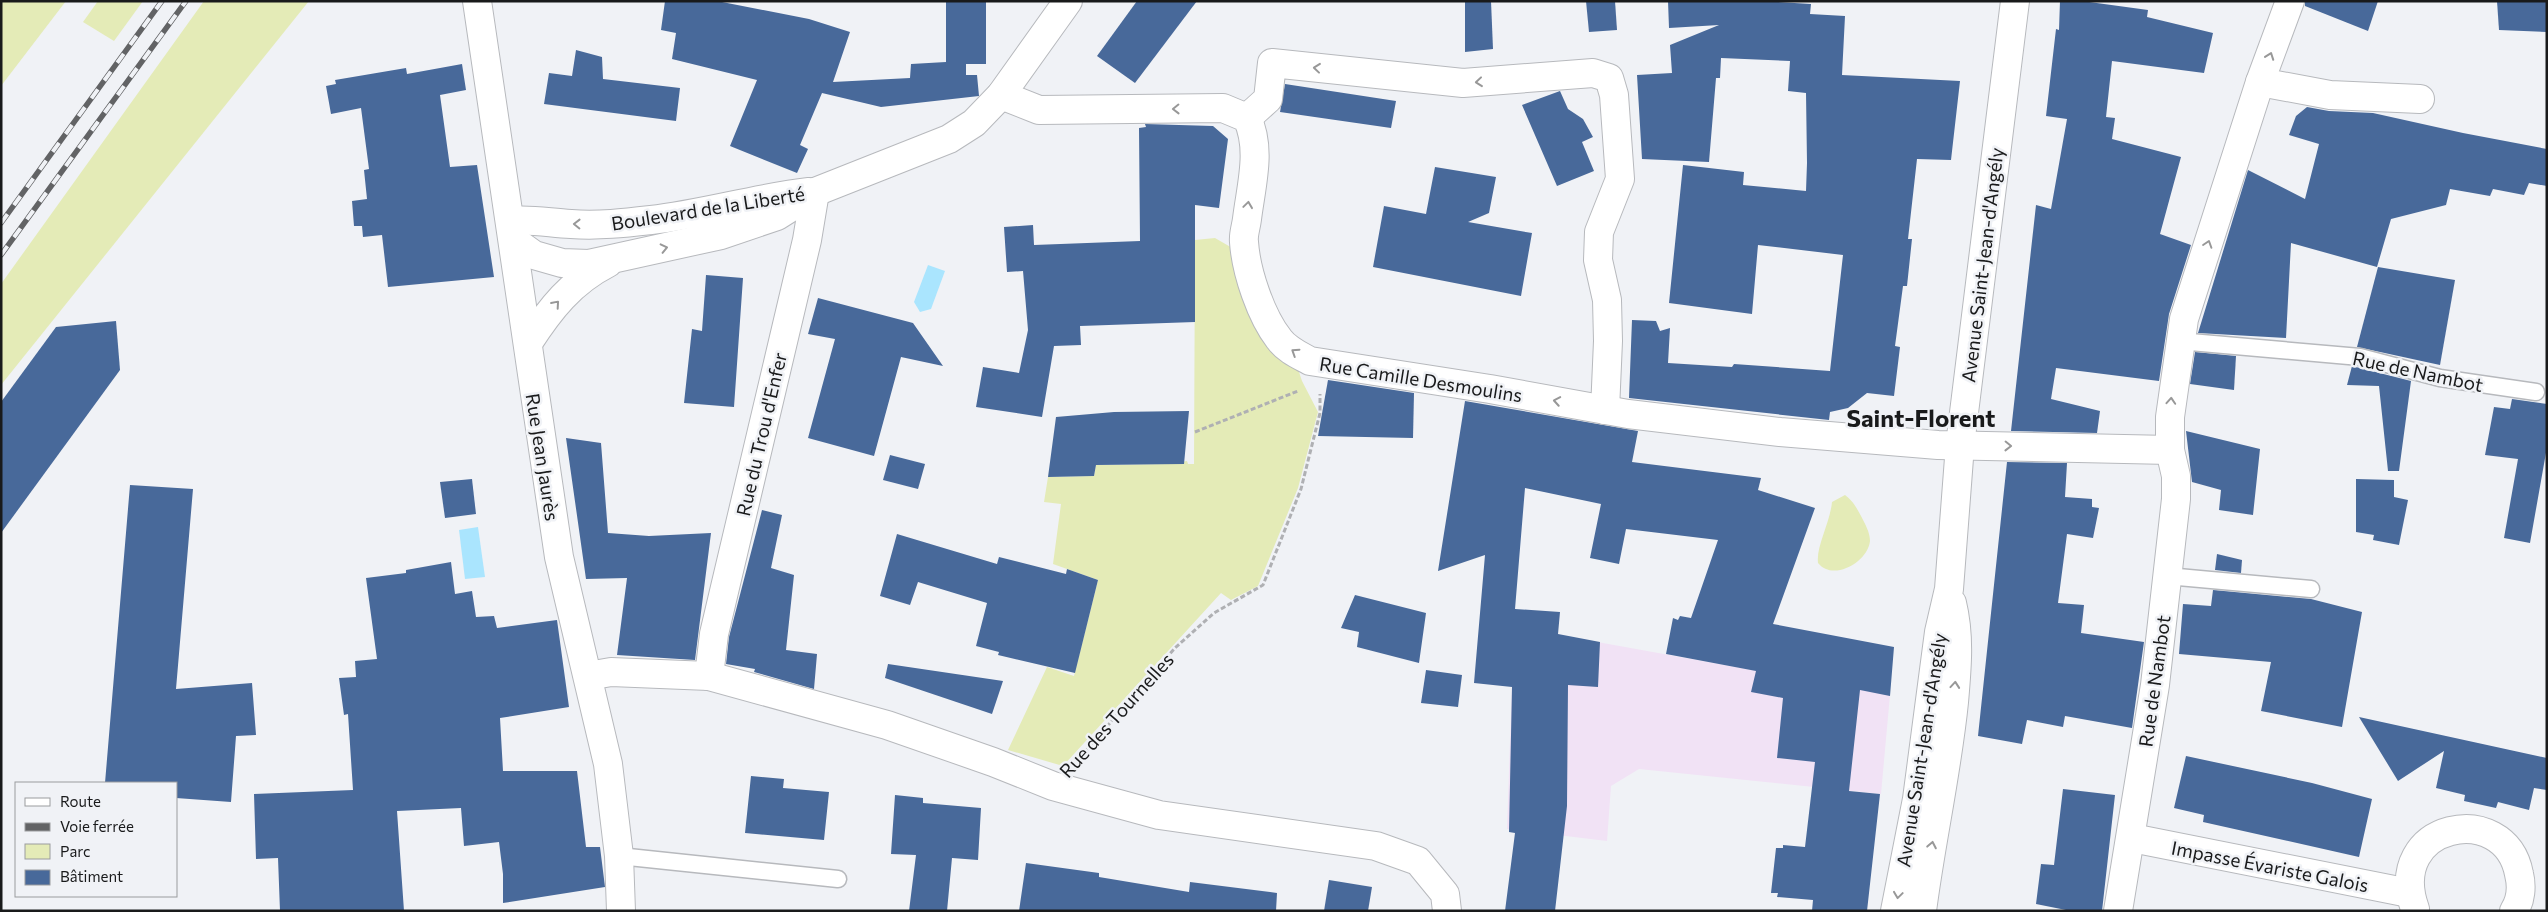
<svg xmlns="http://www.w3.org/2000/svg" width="2548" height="912" font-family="Commissioner,sans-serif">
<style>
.education{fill:#f1e2f5}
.green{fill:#e4ebb7}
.water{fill:#aae5fe}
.building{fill:#48699a}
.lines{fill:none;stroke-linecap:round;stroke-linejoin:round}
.lane-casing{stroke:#b7b9bd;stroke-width:19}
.street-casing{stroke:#b7b9bd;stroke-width:30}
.secondary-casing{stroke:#b7b9bd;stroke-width:30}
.path{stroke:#afb0b3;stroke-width:3;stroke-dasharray:5 2.5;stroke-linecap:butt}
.lane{stroke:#fff;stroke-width:16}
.street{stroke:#fff;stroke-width:28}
.secondary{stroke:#fff;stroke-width:28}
.rail-casing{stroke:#626365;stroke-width:5.5}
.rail{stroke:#f0f2f6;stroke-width:4;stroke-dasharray:11;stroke-linecap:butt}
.oneway{stroke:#989898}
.labels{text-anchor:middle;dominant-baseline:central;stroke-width:5;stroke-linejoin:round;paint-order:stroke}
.street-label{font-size:19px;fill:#191a1b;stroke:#f0f2f6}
.district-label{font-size:24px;font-weight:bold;fill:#191a1b;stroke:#f0f2f6}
</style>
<rect width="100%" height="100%" fill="#f0f2f6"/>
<!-- education -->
<path class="education" d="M 1514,627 L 1890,695 L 1881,794 L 1639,769 L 1611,786 L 1607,841 L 1507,829 Z"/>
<!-- green -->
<g class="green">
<path d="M 1,1 L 66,1 L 1,86 Z"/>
<path d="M 98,1 L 143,1 L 114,41 L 83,22 Z"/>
<path d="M 204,1 L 309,1 L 1,385 L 1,284 Z"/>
<path d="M 1215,238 L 1234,249 L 1246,308 L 1273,346 L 1296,363 L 1302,381 L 1318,412 L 1298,488 L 1258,586 L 1231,600 L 1221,593 L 1063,766 L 1008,750 L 1047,667 L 1074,676 L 1098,580 L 1053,564 L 1061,504 L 1044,502 L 1048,477 L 1094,476 L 1096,465 L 1169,464 L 1187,461 L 1188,464 L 1194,464 L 1195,240 Z"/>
<path d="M 1845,495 C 1853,501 1856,507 1861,516 C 1865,524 1870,532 1870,541 C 1868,562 1833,582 1818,563 C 1816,546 1830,523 1832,502 Z"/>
</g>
<!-- water -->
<g class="water">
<path d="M 928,265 L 945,271 L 931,309 L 920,312 L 914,302 Z"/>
<path d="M 478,527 L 485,577 L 465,579 L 459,530 Z"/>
</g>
<!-- building -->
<g class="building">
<path d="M 665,1 L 717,1 L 809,19 L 850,32 L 833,82 L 910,78 L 911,64 L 946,62 L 946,1 L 986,1 L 986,64 L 966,64 L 966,75 L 977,75 L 979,96 L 881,107 L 822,93 L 800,145 L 808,149 L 797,173 L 730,146 L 757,80 L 672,59 L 676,33 L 661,30 Z"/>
<path d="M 1137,1 L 1197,1 L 1135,83 L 1097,56 Z"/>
<path d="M 1465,1 L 1491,1 L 1493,49 L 1465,52 Z"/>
<path d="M 1586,1 L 1615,1 L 1617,30 L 1589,32 Z"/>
<path d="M 1668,1 L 1764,1 L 1811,4 L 1810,14 L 1845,16 L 1842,75 L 1960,81 L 1951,160 L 1917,159 L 1908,239 L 1912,239 L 1907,286 L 1903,286 L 1895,346 L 1900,347 L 1894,396 L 1867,393 L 1848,408 L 1830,412 L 1829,420 L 1629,398 L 1632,320 L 1656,321 L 1660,331 L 1670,328 L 1668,363 L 1732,367 L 1734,364 L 1830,371 L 1843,255 L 1758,245 L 1752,314 L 1669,303 L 1683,165 L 1744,172 L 1743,185 L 1806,191 L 1807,163 L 1806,93 L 1788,91 L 1790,61 L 1721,58 L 1720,78 L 1716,78 L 1709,162 L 1642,159 L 1637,75 L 1672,73 L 1670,45 L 1719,25 L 1669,28 Z"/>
<path d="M 2060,1 L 2082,1 L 2148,10 L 2147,17 L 2213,33 L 2204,73 L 2112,61 L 2106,117 L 2115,118 L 2112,139 L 2181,157 L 2160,234 L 2191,245 L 2169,314 L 2159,381 L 2056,368 L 2051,399 L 2100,411 L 2097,433 L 2011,431 L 2036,205 L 2051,209 L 2067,119 L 2046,116 L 2056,29 L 2059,30 Z"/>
<path d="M 2305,1 L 2378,1 L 2368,31 L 2305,6 Z"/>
<path d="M 2497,1 L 2547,1 L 2547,32 L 2499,30 Z"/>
<path d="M 576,50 L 602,57 L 603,79 L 680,88 L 676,121 L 544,104 L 549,73 L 572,76 Z"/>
<path d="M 462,64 L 466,90 L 440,95 L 450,167 L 477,165 L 494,277 L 388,287 L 382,235 L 363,237 L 362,226 L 354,226 L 352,201 L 367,199 L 364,170 L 369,169 L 361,108 L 331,114 L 326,86 L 336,84 L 335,80 L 406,68 L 407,74 Z"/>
<path d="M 1285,84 L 1396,101 L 1391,128 L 1280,112 Z"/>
<path d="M 1560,91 L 1568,109 L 1583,119 L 1593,137 L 1582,142 L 1594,171 L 1557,186 L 1522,105 Z"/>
<path d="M 2307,107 L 2329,111 L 2373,113 L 2463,133 L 2547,149 L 2547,186 L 2529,183 L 2524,195 L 2493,189 L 2490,196 L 2450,189 L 2446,205 L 2391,219 L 2377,267 L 2291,243 L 2286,338 L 2198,333 L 2248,170 L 2305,199 L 2319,144 L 2289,135 L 2296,116 Z"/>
<path d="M 1145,124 L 1213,126 L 1228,139 L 1219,208 L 1195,205 L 1195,322 L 1080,326 L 1081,345 L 1054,346 L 1042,417 L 976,407 L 983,367 L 1019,373 L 1028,330 L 1023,271 L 1007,272 L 1004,227 L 1033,225 L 1034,245 L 1140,241 L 1139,128 L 1146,127 Z"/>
<path d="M 1435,167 L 1496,177 L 1489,213 L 1468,222 L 1532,233 L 1521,296 L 1373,267 L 1384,206 L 1426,214 Z"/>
<path d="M 2378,267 L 2455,280 L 2440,365 L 2357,347 Z"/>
<path d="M 706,275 L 743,278 L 734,407 L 684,403 L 692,329 L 702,331 Z"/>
<path d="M 818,298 L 913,323 L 943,366 L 901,357 L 874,456 L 808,438 L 835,339 L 808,334 Z"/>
<path d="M 116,321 L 120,370 L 1,533 L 1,402 L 56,327 Z"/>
<path d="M 2195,352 L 2236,356 L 2234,390 L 2190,384 Z"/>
<path d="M 2352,366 L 2411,381 L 2399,471 L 2388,471 L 2379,386 L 2347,385 Z"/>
<path d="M 1328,380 L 1414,393 L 1413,438 L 1318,436 Z"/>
<path d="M 2512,399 L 2547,404 L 2547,447 L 2530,543 L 2504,538 L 2518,459 L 2485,455 L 2494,407 L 2510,409 Z"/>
<path d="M 1465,401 L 1638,431 L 1632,462 L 1761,478 L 1758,490 L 1815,508 L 1773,624 L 1894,647 L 1890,696 L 1860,690 L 1849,791 L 1880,794 L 1867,911 L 1812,911 L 1813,900 L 1777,897 L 1778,893 L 1771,893 L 1776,848 L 1783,848 L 1783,845 L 1805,847 L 1815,762 L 1777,758 L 1783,698 L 1751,692 L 1756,671 L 1666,654 L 1673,618 L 1678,620 L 1680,616 L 1691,618 L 1718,540 L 1626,529 L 1619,564 L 1590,558 L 1601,504 L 1525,488 L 1515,609 L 1560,612 L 1558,634 L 1600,642 L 1598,687 L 1568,685 L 1567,806 L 1555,911 L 1505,911 L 1515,833 L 1509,832 L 1512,687 L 1474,683 L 1485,555 L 1438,571 Z"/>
<path d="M 1189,411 L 1184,464 L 1096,465 L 1094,476 L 1048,477 L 1056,417 L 1114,412 Z"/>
<path d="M 2186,431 L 2260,449 L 2253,515 L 2219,510 L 2221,490 L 2192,482 Z"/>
<path d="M 566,438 L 601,443 L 608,533 L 649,536 L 711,533 L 695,660 L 617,655 L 627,578 L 586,579 Z"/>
<path d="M 890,455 L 925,464 L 918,489 L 883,480 Z"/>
<path d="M 2007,462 L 2067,463 L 2065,497 L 2092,499 L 2092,507 L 2099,508 L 2093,538 L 2067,534 L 2058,603 L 2084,605 L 2081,633 L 2144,642 L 2132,728 L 2065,716 L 2063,727 L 2027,720 L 2022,744 L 1978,736 Z"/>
<path d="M 472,479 L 476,514 L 445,518 L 440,482 Z"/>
<path d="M 2356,479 L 2394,480 L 2394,497 L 2408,500 L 2399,545 L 2373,540 L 2374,535 L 2356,532 Z"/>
<path d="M 130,485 L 193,489 L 176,689 L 252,683 L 256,735 L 236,736 L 231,802 L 176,798 L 176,783 L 105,783 Z"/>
<path d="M 762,510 L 782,515 L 771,568 L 794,575 L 786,650 L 817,654 L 814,689 L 754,672 L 755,669 L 726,664 L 729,637 Z"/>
<path d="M 897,534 L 997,564 L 999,557 L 1066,574 L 1067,569 L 1098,580 L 1075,673 L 998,655 L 999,652 L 976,646 L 987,603 L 918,582 L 910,605 L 880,596 Z"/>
<path d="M 2217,554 L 2242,560 L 2241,573 L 2215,570 Z"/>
<path d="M 451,562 L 455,594 L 472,591 L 476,617 L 494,616 L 497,628 L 557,620 L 569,707 L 500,718 L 503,771 L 577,771 L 586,847 L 600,847 L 605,887 L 503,903 L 503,874 L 499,842 L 464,846 L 461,808 L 397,811 L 404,911 L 280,911 L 278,858 L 256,859 L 254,794 L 353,790 L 348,714 L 344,715 L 339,678 L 356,677 L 355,661 L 377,659 L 366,578 L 406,573 L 406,570 Z"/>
<path d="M 2213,590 L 2311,599 L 2362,612 L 2342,727 L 2261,711 L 2271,662 L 2179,654 L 2183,604 L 2211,606 Z"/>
<path d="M 1355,595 L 1426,613 L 1419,663 L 1357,647 L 1359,632 L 1341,628 Z"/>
<path d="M 888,664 L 1003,681 L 992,714 L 885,678 Z"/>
<path d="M 1426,670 L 1462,675 L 1458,707 L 1421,703 Z"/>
<path d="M 2359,717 L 2547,758 L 2547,790 L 2534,788 L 2529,810 L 2498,802 L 2496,808 L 2464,801 L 2465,795 L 2436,788 L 2444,751 L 2398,781 Z"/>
<path d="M 2186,756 L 2312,783 L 2372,799 L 2359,857 L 2203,822 L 2204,815 L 2174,808 Z"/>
<path d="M 751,776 L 784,779 L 783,788 L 829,792 L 824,840 L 745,833 Z"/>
<path d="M 2063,789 L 2115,795 L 2102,911 L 2071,911 L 2036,904 L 2041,864 L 2054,865 Z"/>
<path d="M 895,795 L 923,798 L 923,803 L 981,808 L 978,860 L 952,858 L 947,911 L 909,911 L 916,855 L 891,854 Z"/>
<path d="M 1026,863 L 1099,873 L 1099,877 L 1189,892 L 1190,882 L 1277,893 L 1276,911 L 1019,911 Z"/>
<path d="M 1329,880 L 1372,887 L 1368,911 L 1324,911 Z"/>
</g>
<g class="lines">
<defs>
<g id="lane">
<path d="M 2179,341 L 2360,357 L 2440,378 L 2536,392"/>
<path d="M 2167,576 L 2311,589"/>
<path d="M 619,856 L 838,879"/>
</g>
<g id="street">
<path d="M 2260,82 L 2330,95 L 2420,99"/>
<path d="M 1001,95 L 1039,110 L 1223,108 L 1247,118 C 1262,149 1251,186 1247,219 C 1246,227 1243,235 1244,242 C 1246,272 1261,316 1279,339 C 1287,350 1299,355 1310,361 L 1490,389 L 1628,414 L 1780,432 L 1938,445 L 2170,450"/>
<path d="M 1247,118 L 1268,99 L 1272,63 L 1463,83 L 1593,73 L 1609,78 L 1614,95 L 1620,179 L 1599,232 L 1598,260 L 1607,300 L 1608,341 L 1605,410"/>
<path d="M 588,676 L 611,672 L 709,676 L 887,725 L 993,762 L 1053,786 L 1159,815 L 1376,846 L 1418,861 L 1445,894 L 1447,911"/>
<path d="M 709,676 L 714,634 L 807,240 L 815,192"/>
<path d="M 2132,838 L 2409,893"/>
<path d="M 2415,909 C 2384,823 2505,799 2519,874 C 2522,886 2521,900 2514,911"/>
<path d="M 2118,911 L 2155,685 L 2176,499 L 2176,476 L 2170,450 L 2170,417 L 2184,319 L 2260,82 L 2290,1"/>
</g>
<g id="secondary">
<path d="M 477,1 L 559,557 L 608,764 L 619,856 L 621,911"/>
<path d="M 511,221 C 532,219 550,223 571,224 C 598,226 625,223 651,220 C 704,214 756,198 809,192"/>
<path d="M 513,240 L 534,255 L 562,263 L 589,264 L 721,235 L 777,216 L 815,192 L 949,139 L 974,123 L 1001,95 L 1068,1"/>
<path d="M 528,343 C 550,309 571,282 608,263"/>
<path d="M 1895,911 L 1917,799 L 1939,632 L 1949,589 L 1960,445 L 2015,1"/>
<path d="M 1922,911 C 1931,841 1947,772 1954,702 C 1957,668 1960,636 1952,603"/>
</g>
</defs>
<!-- lane casing -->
<use href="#lane" class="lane-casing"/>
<!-- street casing -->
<use href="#street" class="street-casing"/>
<!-- secondary casing -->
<use href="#secondary" class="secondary-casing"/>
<!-- path -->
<g class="path">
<path d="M 1195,432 L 1298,391"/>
<path d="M 1077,761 L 1175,648 L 1214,613 L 1263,585 L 1301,489 L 1320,413 L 1320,394"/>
</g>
<!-- lane -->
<use href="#lane" class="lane"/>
<!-- street -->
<use href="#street" class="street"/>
<!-- secondary -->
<use href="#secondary" class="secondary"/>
<defs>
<g id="rail">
<path d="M 1,223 L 162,1"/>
<path d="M 1,255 L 186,1"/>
</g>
</defs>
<!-- rail casing -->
<use href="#rail" class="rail-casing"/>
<!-- rail -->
<use href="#rail" class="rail"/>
</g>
<!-- one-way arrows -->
<defs><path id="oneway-chevron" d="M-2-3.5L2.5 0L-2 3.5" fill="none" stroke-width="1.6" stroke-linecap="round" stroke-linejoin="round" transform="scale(1.25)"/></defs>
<g class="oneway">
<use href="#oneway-chevron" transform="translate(2270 56) rotate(-70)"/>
<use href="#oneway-chevron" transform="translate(1317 68) rotate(-174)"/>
<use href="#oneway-chevron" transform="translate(1479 82) rotate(174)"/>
<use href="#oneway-chevron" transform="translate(1176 109) rotate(179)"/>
<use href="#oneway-chevron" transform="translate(1248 205) rotate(-82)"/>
<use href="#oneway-chevron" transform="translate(577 224) rotate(-179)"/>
<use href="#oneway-chevron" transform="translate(2208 244) rotate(-72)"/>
<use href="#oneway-chevron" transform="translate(664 248) rotate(-13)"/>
<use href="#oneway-chevron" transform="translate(556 304) rotate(-49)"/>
<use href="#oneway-chevron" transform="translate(1295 352) rotate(-147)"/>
<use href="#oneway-chevron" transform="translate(1557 401) rotate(-170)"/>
<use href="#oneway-chevron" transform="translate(2171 401) rotate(-86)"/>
<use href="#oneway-chevron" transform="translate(2008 446) rotate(1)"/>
<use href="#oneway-chevron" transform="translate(1955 685) rotate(-85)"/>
<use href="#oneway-chevron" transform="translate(1932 845) rotate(-79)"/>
<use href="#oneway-chevron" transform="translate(1898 895) rotate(98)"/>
</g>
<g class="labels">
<!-- street labels -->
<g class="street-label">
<text transform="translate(708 208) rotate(-9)">Boulevard de la Liberté</text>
<text transform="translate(1982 265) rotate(-83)">Avenue Saint-Jean-d'Angély</text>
<text transform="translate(2418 371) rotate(12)">Rue de Nambot</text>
<text transform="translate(1421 379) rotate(9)">Rue Camille Desmoulins</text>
<text transform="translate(761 434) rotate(-77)">Rue du Trou d'Enfer</text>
<text transform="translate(543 457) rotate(81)">Rue Jean Jaurès</text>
<text transform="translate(2154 681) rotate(-82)">Rue de Nambot</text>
<text transform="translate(1116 715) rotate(-48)">Rue des Tournelles</text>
<text transform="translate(1921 750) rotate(-81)">Avenue Saint-Jean-d'Angély</text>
<text transform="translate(2270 866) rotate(11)">Impasse Évariste Galois</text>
</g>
<!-- district labels -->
<g class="district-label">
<text x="1921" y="417">Saint-Florent</text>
</g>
</g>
<!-- border -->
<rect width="2548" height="912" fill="none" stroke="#191a1b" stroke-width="5"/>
<!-- legend -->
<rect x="15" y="782" width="162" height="115" fill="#f0f2f6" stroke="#9a9c9e"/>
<rect x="25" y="798" width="25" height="8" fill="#ffffff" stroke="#9a9c9e"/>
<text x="60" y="807" font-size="15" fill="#191a1b">Route</text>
<rect x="25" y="823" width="25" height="8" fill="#626365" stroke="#9a9c9e"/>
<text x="60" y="832" font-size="15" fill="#191a1b">Voie ferrée</text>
<rect x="25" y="844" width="25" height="15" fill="#e4ebb7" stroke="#9a9c9e"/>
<text x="60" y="857" font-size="15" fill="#191a1b">Parc</text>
<rect x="25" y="870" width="25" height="15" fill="#48699a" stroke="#9a9c9e"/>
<text x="60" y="882" font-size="15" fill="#191a1b">Bâtiment</text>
</svg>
